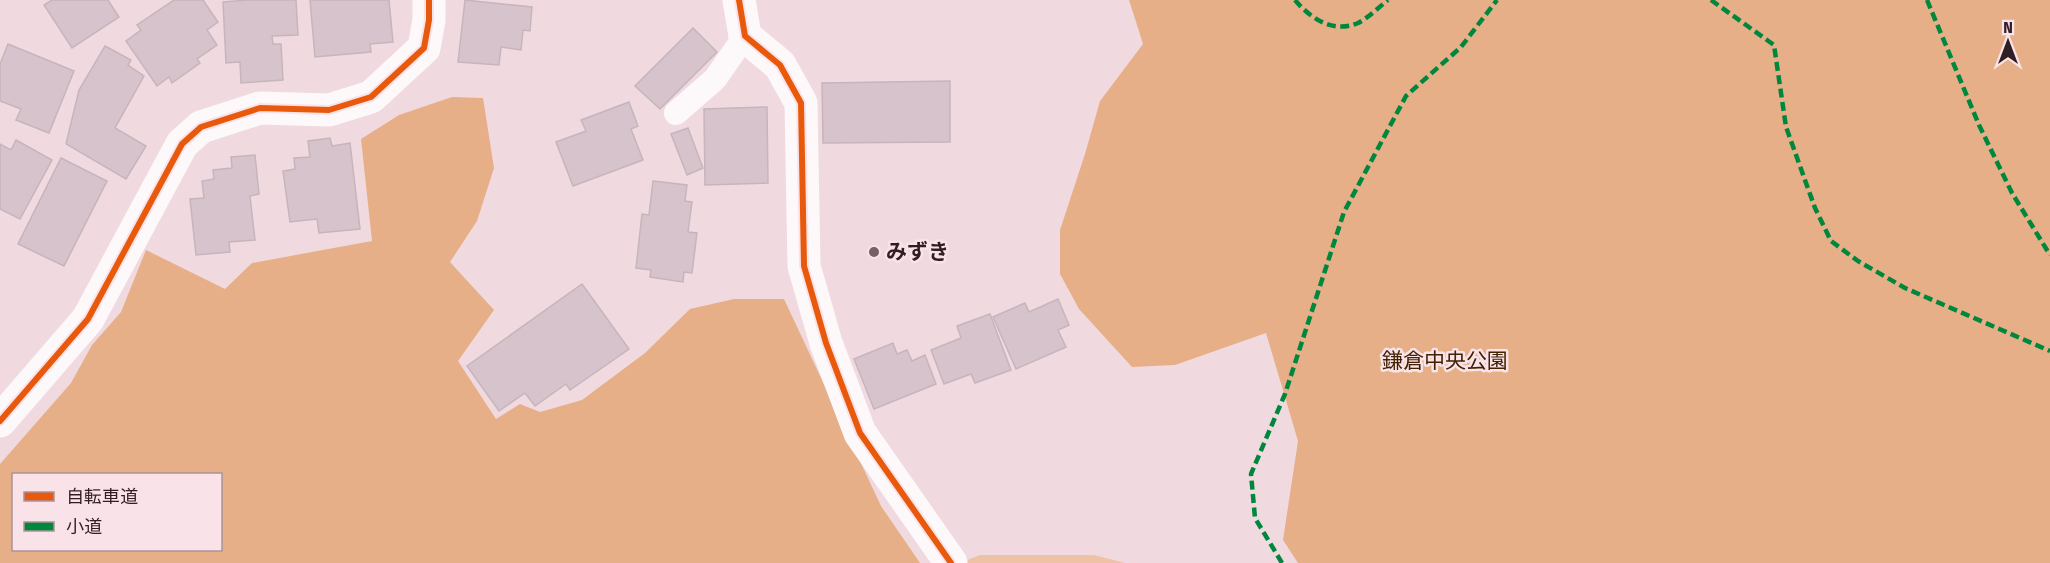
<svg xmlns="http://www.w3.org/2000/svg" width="2050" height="563" font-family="'Fira Sans Condensed','Noto Sans JP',sans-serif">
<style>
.green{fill:#efc1a5}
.forest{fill:#e6af87;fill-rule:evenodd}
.building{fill:#d6c3cb;stroke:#c6b5bc;stroke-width:1.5}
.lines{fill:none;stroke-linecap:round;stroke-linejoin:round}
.service{stroke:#fdf9fa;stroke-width:24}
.minor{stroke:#fdf9fa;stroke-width:33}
.quiet{stroke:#00873e;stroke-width:4.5;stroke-dasharray:9 4.5;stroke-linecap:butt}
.cycleway-casing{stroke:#f9e3e9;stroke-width:10}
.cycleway{stroke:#e8590c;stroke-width:6}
.poi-dot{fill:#746065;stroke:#f9e3e9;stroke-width:2}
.labels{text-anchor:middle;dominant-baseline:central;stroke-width:5;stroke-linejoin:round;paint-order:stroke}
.poi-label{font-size:21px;font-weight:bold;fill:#311e24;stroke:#f9e3e9;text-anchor:start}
.park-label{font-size:21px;fill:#422202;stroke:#f9e3e9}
</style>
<rect width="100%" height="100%" fill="#f0dadf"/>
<!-- green -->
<path class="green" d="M 980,555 L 1094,555 L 1125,563 L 960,563 Z"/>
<!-- forest -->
<g class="forest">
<path d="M 1129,0 L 2050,0 L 2050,563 L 1298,563 L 1283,540 L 1298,441 L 1266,333 L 1175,365 L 1132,367 L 1079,309 L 1060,274 L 1060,230 L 1085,154 L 1100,101 L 1143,44 Z"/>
<path d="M 452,97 L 483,98 L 494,168 L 477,221 L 450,262 L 494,310 L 458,361 L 496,419 L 520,404 L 540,412 L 582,400 L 645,353 L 690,309 L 734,299 L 784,299 L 881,506 L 920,563 L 0,563 L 0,464 L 71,383 L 92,345 L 121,312 L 146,250 L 225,289 L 252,263 L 372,241 L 361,139 L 399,115 ZM 14,474 L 220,474 L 220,550 L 14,550 Z"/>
</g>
<!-- building -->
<g class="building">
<path d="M 52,0 L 108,0 L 119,17 L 72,48 L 44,5 Z"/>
<path d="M 174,0 L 203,0 L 218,22 L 207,30 L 217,45 L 197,59 L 200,63 L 172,83 L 169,77 L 157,86 L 126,41 L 141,30 L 137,25 Z"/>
<path d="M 247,0 L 296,0 L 298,35 L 272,36 L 273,44 L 281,44 L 283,80 L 241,83 L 240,62 L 226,63 L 223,2 Z"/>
<path d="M 310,0 L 389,0 L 393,42 L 370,44 L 371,52 L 315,57 Z"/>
<path d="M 465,0 L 532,7 L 530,31 L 523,30 L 521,50 L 501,47 L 499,65 L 458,62 Z"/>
<path d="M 693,28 L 717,52 L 660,109 L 635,86 Z"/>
<path d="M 8,44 L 74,71 L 49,133 L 16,120 L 21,109 L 0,101 L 0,64 Z"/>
<path d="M 105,46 L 131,60 L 128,65 L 144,76 L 115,128 L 146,146 L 126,179 L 66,144 L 79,90 Z"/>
<path d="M 950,81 L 950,142 L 823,143 L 822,83 Z"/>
<path d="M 629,102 L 638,126 L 631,129 L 643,160 L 573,186 L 556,142 L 586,131 L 581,120 Z"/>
<path d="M 767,107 L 768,183 L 705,185 L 704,109 Z"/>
<path d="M 688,128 L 703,168 L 687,175 L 671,134 Z"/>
<path d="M 330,138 L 332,146 L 350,143 L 360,229 L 319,233 L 317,219 L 290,222 L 283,171 L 295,169 L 294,158 L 310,157 L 308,141 Z"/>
<path d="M 16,140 L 52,160 L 20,219 L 0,209 L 0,144 L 11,150 Z"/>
<path d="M 255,155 L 259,194 L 250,196 L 255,240 L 229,242 L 230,252 L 196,255 L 190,199 L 204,198 L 202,181 L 214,179 L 213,170 L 232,168 L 231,157 Z"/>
<path d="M 61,158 L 107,181 L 64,266 L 18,244 Z"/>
<path d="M 653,181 L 687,185 L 685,201 L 692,202 L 688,232 L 697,233 L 692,273 L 684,272 L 683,282 L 650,277 L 651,270 L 636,268 L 642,214 L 649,215 Z"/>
<path d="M 582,284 L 629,349 L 570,390 L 566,384 L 535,406 L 525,393 L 499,411 L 467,366 Z"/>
<path d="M 1058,299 L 1069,325 L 1058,330 L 1066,347 L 1016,369 L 993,317 L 1025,303 L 1029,312 Z"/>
<path d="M 990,314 L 1011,370 L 975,383 L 971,374 L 944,384 L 931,350 L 961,338 L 957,326 Z"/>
<path d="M 893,343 L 897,354 L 907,350 L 912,361 L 925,355 L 936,384 L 874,409 L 854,359 Z"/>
</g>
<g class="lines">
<!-- service -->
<path class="service" d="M 676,113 L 715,79 L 745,36"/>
<!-- minor -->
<g class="minor">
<path d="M 739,0 L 745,36 L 780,65 L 801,103 L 804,266 L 826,343 L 860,433 L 951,563"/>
<path d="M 0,421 L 88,319 L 182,144 L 201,127 L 260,108 L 329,110 L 371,97 L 424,48 L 429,20 L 429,0"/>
</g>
<!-- quiet -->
<g class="quiet">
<path d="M 1295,0 C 1310,18 1333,34 1358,23 C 1368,18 1379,7 1388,0"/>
<path d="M 1711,0 L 1774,45 L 1786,127 L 1815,208 L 1831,241 L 1858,261 L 1905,288 L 2050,351"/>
<path d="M 1927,0 L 1979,125 L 2012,193 L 2050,255"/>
<path d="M 1282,563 L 1255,518 L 1251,474 L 1285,394 L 1344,212 L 1406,96 L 1461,47 L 1497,0"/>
</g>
<defs>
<g id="cycleway">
<path d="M 739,0 L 745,36 L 780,65 L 801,103 L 804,266 L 826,343 L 860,433 L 951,563"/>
<path d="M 0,421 L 88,319 L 182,144 L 201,127 L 260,108 L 329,110 L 371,97 L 424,48 L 429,20 L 429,0"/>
</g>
</defs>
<!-- cycleway casing -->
<use href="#cycleway" class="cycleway-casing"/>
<!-- cycleway -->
<use href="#cycleway" class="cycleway"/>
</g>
<!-- markers -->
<circle class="poi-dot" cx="874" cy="252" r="6"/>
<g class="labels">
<!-- poi labels -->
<g class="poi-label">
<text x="886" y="252">みずき</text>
</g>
<!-- park labels -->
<g class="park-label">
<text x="1445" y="361">鎌倉中央公園</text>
</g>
</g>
<!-- legend -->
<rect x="12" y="473" width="210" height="78" fill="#f9e3e9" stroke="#a9949a" stroke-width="1.5"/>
<rect x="24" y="492" width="30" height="9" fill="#e8590c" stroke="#a9949a" stroke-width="1.5"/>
<text x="66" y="503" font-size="18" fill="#311e24">自転車道</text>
<rect x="24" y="522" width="30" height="9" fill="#00873e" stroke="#a9949a" stroke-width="1.5"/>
<text x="66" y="533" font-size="18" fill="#311e24">小道</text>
<!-- north arrow -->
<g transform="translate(2008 42)" stroke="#f9e3e9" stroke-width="4.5" paint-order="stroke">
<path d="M0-4.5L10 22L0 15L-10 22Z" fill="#311e24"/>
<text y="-9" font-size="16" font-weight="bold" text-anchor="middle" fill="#311e24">N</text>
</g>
</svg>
